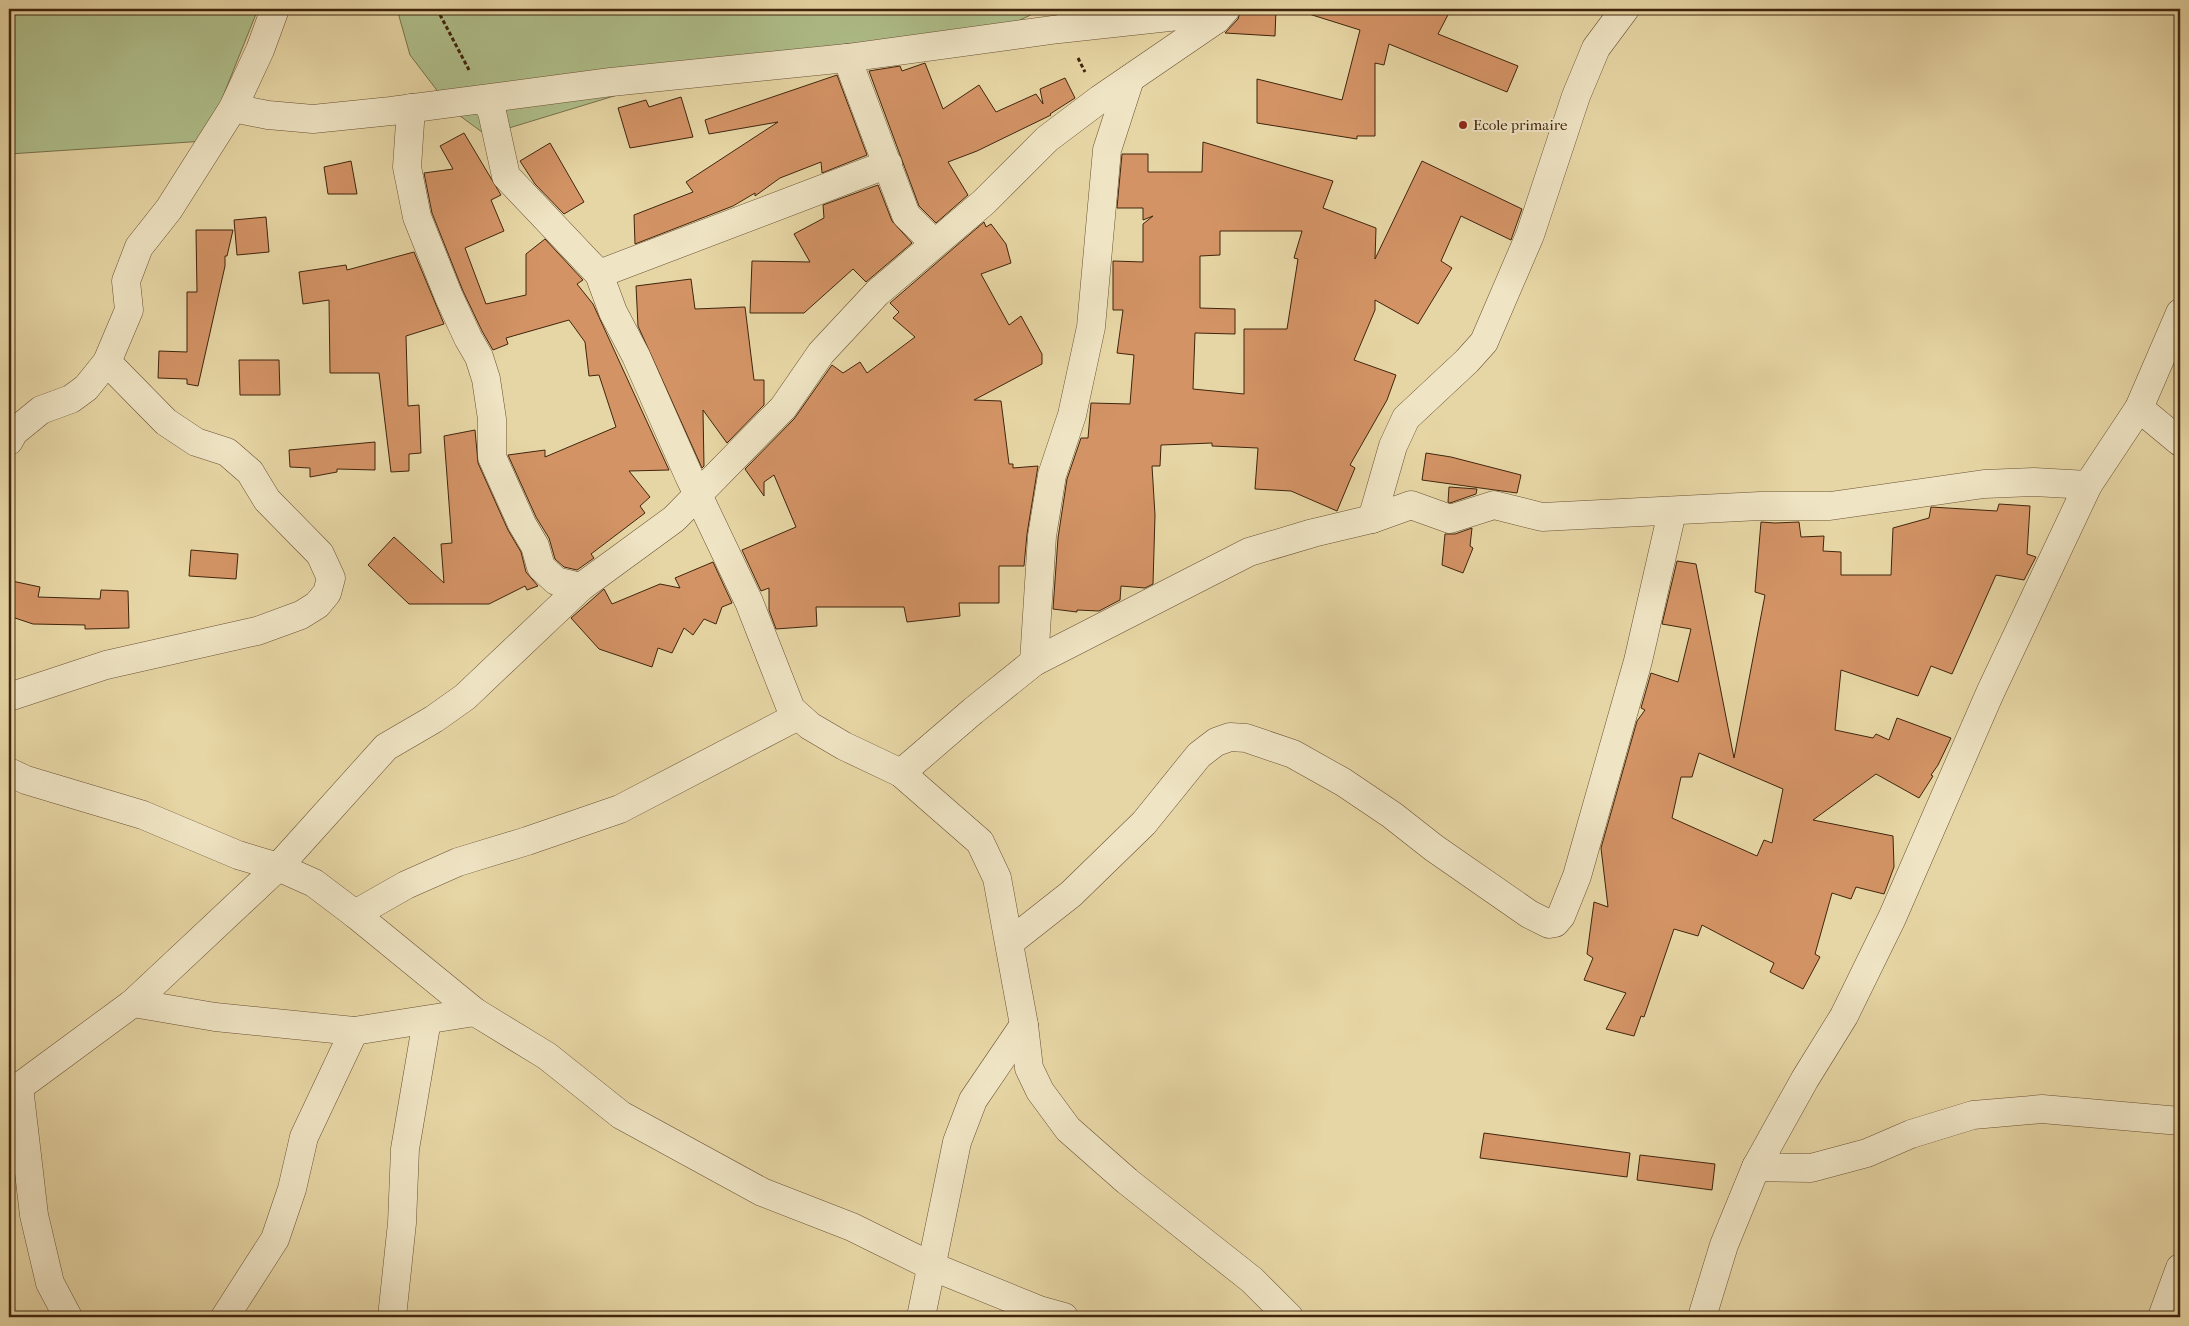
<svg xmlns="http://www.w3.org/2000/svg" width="2189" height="1326" font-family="'IM FELL French Canon',serif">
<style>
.green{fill:#afbf8b;stroke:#78724c}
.building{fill:#d39365;stroke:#40250d;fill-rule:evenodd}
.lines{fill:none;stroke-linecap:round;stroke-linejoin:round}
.street-casing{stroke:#6a5133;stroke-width:29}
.path{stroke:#40250d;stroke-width:3;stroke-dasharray:4 2.5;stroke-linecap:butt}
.street{stroke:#efe4c4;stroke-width:28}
.poi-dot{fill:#8f2418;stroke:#efe4c4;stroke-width:2}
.labels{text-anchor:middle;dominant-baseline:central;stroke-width:4;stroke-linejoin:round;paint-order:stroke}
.poi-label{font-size:15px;fill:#40250d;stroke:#efe4c4;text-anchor:start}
</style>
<rect width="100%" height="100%" fill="#e7d6a5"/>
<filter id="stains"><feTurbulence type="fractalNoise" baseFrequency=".004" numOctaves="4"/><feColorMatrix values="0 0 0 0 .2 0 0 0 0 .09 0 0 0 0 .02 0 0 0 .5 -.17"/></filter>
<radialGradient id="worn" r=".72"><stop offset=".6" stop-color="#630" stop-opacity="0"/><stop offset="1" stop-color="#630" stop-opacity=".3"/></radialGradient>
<!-- green -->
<g class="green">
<path d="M 9,9 L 258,9 L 205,141 L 9,154 Z"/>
<path d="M 397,9 L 1043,9 L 960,49 L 660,82 L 486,135 L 452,110 L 410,55 Z"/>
</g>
<!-- building -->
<g class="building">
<path d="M 1241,9 L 1276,9 L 1275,36 L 1225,33 L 1238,19 Z"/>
<path d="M 1310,9 L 1451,9 L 1438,34 L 1518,66 L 1507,92 L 1389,44 L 1384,65 L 1375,63 L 1375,136 L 1357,136 L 1357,139 L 1257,123 L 1257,79 L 1342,100 L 1360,30 L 1309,14 Z"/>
<path d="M 925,63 L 943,109 L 979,85 L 996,112 L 1036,94 L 1043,104 L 1040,89 L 1065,78 L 1075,98 L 1050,114 L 1051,115 L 977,151 L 948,162 L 968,195 L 936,223 L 919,206 L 869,71 L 900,66 L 902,71 Z"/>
<path d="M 837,75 L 867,155 L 822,173 L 821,162 L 780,178 L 755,196 L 755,193 L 733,206 L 635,244 L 634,215 L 693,192 L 686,182 L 778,122 L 709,134 L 705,120 Z"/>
<path d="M 681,97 L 693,137 L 630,148 L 618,108 L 646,100 L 649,107 Z"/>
<path d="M 464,133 L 501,195 L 491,200 L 504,231 L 465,248 L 486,304 L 526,295 L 526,254 L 545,239 L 583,280 L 577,284 L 593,304 L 669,470 L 629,471 L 650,497 L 640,506 L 645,513 L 591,554 L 594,558 L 577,570 L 564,567 L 555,559 L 549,538 L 536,517 L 508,455 L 545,450 L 545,457 L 616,427 L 599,375 L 589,376 L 585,342 L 569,320 L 506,338 L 508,344 L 493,350 L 482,331 L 463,291 L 432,213 L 424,173 L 453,169 L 440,146 Z"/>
<path d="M 1203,142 L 1333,181 L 1323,208 L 1376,228 L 1375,259 L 1422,161 L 1522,209 L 1511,240 L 1461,216 L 1441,261 L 1452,268 L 1418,324 L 1375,300 L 1375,310 L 1354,360 L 1396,375 L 1387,400 L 1350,465 L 1355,468 L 1337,511 L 1291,491 L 1255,489 L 1258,448 L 1212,446 L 1212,443 L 1161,445 L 1160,466 L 1152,466 L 1155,515 L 1153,584 L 1145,588 L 1121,586 L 1120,600 L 1099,611 L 1077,610 L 1077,612 L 1053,609 L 1058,538 L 1067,479 L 1081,438 L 1088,438 L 1091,403 L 1130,404 L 1134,355 L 1117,353 L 1123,310 L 1113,310 L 1113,261 L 1143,262 L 1143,224 L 1153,216 L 1143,220 L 1143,208 L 1117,208 L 1122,154 L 1148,154 L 1148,172 L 1202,172 ZM 1220,231 L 1302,231 L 1294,258 L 1298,259 L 1287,329 L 1244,329 L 1244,394 L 1193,389 L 1195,333 L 1235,334 L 1235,309 L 1200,308 L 1200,256 L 1220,255 Z"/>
<path d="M 550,143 L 584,202 L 564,214 L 535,184 L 520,161 Z"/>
<path d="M 351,161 L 357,194 L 328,194 L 324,167 Z"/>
<path d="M 878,185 L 892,221 L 912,243 L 866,282 L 853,269 L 804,313 L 750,313 L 752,261 L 810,262 L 794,234 L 824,218 L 823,205 Z"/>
<path d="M 266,217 L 269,252 L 237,255 L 234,220 Z"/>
<path d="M 984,222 L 986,227 L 991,224 L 1006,244 L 1011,263 L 981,274 L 1009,325 L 1021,316 L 1042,354 L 1042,364 L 974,400 L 1001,401 L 1009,464 L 1013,464 L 1013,468 L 1038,466 L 1027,534 L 1024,566 L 999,566 L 999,603 L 959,603 L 960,616 L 907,622 L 904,607 L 816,607 L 817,626 L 776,629 L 769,610 L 769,588 L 761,591 L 742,550 L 796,527 L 774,475 L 764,482 L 764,496 L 745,469 L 794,419 L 832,365 L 843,373 L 860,362 L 867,373 L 915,337 L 893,318 L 899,312 L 890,303 Z"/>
<path d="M 196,230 L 233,230 L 227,256 L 225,256 L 225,266 L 198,386 L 187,384 L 187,379 L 158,378 L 159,351 L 187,352 L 187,292 L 197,292 Z"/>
<path d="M 414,252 L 444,324 L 406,336 L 408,406 L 419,405 L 421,453 L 409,454 L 409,471 L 391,472 L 379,373 L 330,373 L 329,300 L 303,304 L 299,272 L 346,265 L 347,270 Z"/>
<path d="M 691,279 L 695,309 L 745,307 L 754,380 L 764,380 L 764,405 L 727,443 L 703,410 L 704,466 L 702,468 L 638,326 L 636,286 Z"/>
<path d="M 239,360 L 279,360 L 280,395 L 240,395 Z"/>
<path d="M 475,430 L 478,463 L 508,530 L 521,552 L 526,572 L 538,586 L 527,590 L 525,586 L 489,604 L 409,604 L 368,565 L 394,537 L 444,583 L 441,544 L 452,543 L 444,436 Z"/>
<path d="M 375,442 L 375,470 L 337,469 L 337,472 L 310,477 L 310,468 L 290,467 L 289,450 Z"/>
<path d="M 1426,453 L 1451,457 L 1521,475 L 1517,493 L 1422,480 Z"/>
<path d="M 1449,487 L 1477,489 L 1476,494 L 1450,503 L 1448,502 Z"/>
<path d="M 1999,504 L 2030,506 L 2027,554 L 2036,557 L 2024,580 L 1996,575 L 1952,674 L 1931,666 L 1918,696 L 1841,670 L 1835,730 L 1873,738 L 1876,734 L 1889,740 L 1897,718 L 1951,738 L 1938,765 L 1931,775 L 1933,776 L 1919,798 L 1876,774 L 1813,820 L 1893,836 L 1894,867 L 1884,894 L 1856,887 L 1851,899 L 1832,893 L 1815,954 L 1820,957 L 1803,989 L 1770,972 L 1774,963 L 1702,925 L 1698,936 L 1674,929 L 1644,1017 L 1641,1016 L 1634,1036 L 1606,1029 L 1626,993 L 1584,980 L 1593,958 L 1587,954 L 1594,902 L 1608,907 L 1601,848 L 1637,721 L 1645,710 L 1641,708 L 1651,673 L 1678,682 L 1691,629 L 1662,624 L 1677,561 L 1696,564 L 1734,758 L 1765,595 L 1755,592 L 1761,522 L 1775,523 L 1799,522 L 1801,537 L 1824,536 L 1823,551 L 1841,552 L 1841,575 L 1891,575 L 1893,528 L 1929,518 L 1931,507 L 1997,511 ZM 1699,753 L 1783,789 L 1772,843 L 1764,840 L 1757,856 L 1672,818 L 1681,777 L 1692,777 Z"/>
<path d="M 1472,528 L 1470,546 L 1473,548 L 1463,573 L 1442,565 L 1445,534 L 1455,534 Z"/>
<path d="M 191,550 L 238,554 L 236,579 L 189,576 Z"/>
<path d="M 713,562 L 732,603 L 722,607 L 716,624 L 704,619 L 693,635 L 684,628 L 672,653 L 658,648 L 652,667 L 599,649 L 571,618 L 604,589 L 612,604 L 660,584 L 680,588 L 675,578 Z"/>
<path d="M 12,581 L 40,587 L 38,597 L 100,599 L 101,590 L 128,591 L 129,628 L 85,629 L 85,625 L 33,624 L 9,616 L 9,596 Z"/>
<path d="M 1484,1133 L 1630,1153 L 1627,1177 L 1480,1158 Z"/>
<path d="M 1640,1155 L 1715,1164 L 1712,1190 L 1637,1180 Z"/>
</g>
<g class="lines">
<defs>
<g id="street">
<path d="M 847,58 L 906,215 L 934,243"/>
<path d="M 485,99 L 492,112 L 506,176 L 599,274 L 613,312 L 636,356 L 689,476 L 749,602 L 791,709 L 810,726 L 844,746 L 901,773 L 980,842 L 997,878 L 1024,1025 L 1029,1068 L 1040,1091 L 1068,1129 L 1127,1181 L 1252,1280 L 1289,1317"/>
<path d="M 233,108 L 268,115 L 313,119 L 391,111 L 611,82 L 847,58 L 1059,29 L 1206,13 L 1217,19"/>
<path d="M 411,108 L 407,167 L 417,217 L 449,297 L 468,338 L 479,357 L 486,379 L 492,419 L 492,457 L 522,524 L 535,546 L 541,567 L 556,581 L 581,587"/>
<path d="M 599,274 L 888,164"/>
<path d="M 2139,408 L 2180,442"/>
<path d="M 9,441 L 14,432 L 41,410 L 71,399 L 86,388 L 107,362 L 129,310 L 126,281 L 139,247 L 169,209 L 233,108 L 260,50 L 275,9"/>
<path d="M 1372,519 L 1393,446 L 1406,418 L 1467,361 L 1484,342 L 1530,235 L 1576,96 L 1596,48 L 1625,9"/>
<path d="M 1034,662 L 1042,536 L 1052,475 L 1072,415 L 1091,327 L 1107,150 L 1130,79"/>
<path d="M 9,697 L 106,665 L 257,631 L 301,615 L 317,605 L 327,593 L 331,578 L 320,554 L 267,500 L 250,472 L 227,452 L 196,442 L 166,422 L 107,362"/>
<path d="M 9,772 L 26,780 L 143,815 L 238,855 L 278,867 L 314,883 L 355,914 L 475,1012 L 547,1056 L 621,1115 L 762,1192 L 852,1227 L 931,1266 L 1039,1310 L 1064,1317"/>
<path d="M 901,773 L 973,711 L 1034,662 L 1249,552 L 1313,533 L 1372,519 L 1411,505 L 1450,519 L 1494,505 L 1542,517 L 1760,506 L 1830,506 L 1984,484 L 2034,482 L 2088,485"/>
<path d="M 355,914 L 406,885 L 458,862 L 527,841 L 620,809 L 798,716"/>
<path d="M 1010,942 L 1071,894 L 1144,823 L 1199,755 L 1216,742 L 1230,737 L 1246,738 L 1293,754 L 1343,782 L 1392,815 L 1434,848 L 1529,914 L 1549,924 L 1555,923 L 1561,916 L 1577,876 L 1638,661 L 1672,512"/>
<path d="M 133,1003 L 215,1017 L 354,1031 L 475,1012"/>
<path d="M 19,1087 L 34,1215 L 50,1283 L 68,1317"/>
<path d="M 9,1090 L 19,1087 L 133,1003 L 278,867 L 386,747 L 434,719 L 465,697 L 581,587 L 674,519 L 783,408 L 821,353 L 877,293 L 984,202 L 1047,139 L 1100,99 L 1217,19 L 1226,9"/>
<path d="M 1756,1167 L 1811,1168 L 1867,1153 L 1911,1134 L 1973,1115 L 2042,1109 L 2180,1121"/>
<path d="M 225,1317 L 275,1239 L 292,1189 L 304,1137 L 354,1031"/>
<path d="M 392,1317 L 402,1223 L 405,1149 L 427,1020"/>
<path d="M 921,1317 L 957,1142 L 973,1100 L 1024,1025"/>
<path d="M 1702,1317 L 1724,1245 L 1756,1167 L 1805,1079 L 1844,1016 L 1892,918 L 1990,693 L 2088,485 L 2139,408 L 2180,313"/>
<path d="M 2162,1317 L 2180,1268"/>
</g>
</defs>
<!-- street casing -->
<use href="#street" class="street-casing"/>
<!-- path -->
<g class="path">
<path d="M 437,9 L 469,70"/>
<path d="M 1078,58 L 1085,72"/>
</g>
<!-- street -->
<use href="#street" class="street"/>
</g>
<!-- markers -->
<circle class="poi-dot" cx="1463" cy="125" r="5"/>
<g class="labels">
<!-- poi labels -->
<g class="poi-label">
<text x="1473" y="125">Ecole primaire</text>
</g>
</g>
<!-- margin -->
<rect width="2189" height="1326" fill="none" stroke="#e7d6a5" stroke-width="30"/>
<rect x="10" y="10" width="2169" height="1306" fill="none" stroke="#40250d" stroke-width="2.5"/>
<rect x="15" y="15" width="2159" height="1296" fill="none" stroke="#40250d"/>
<rect width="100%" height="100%" filter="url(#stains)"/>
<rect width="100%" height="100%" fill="url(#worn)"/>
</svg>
